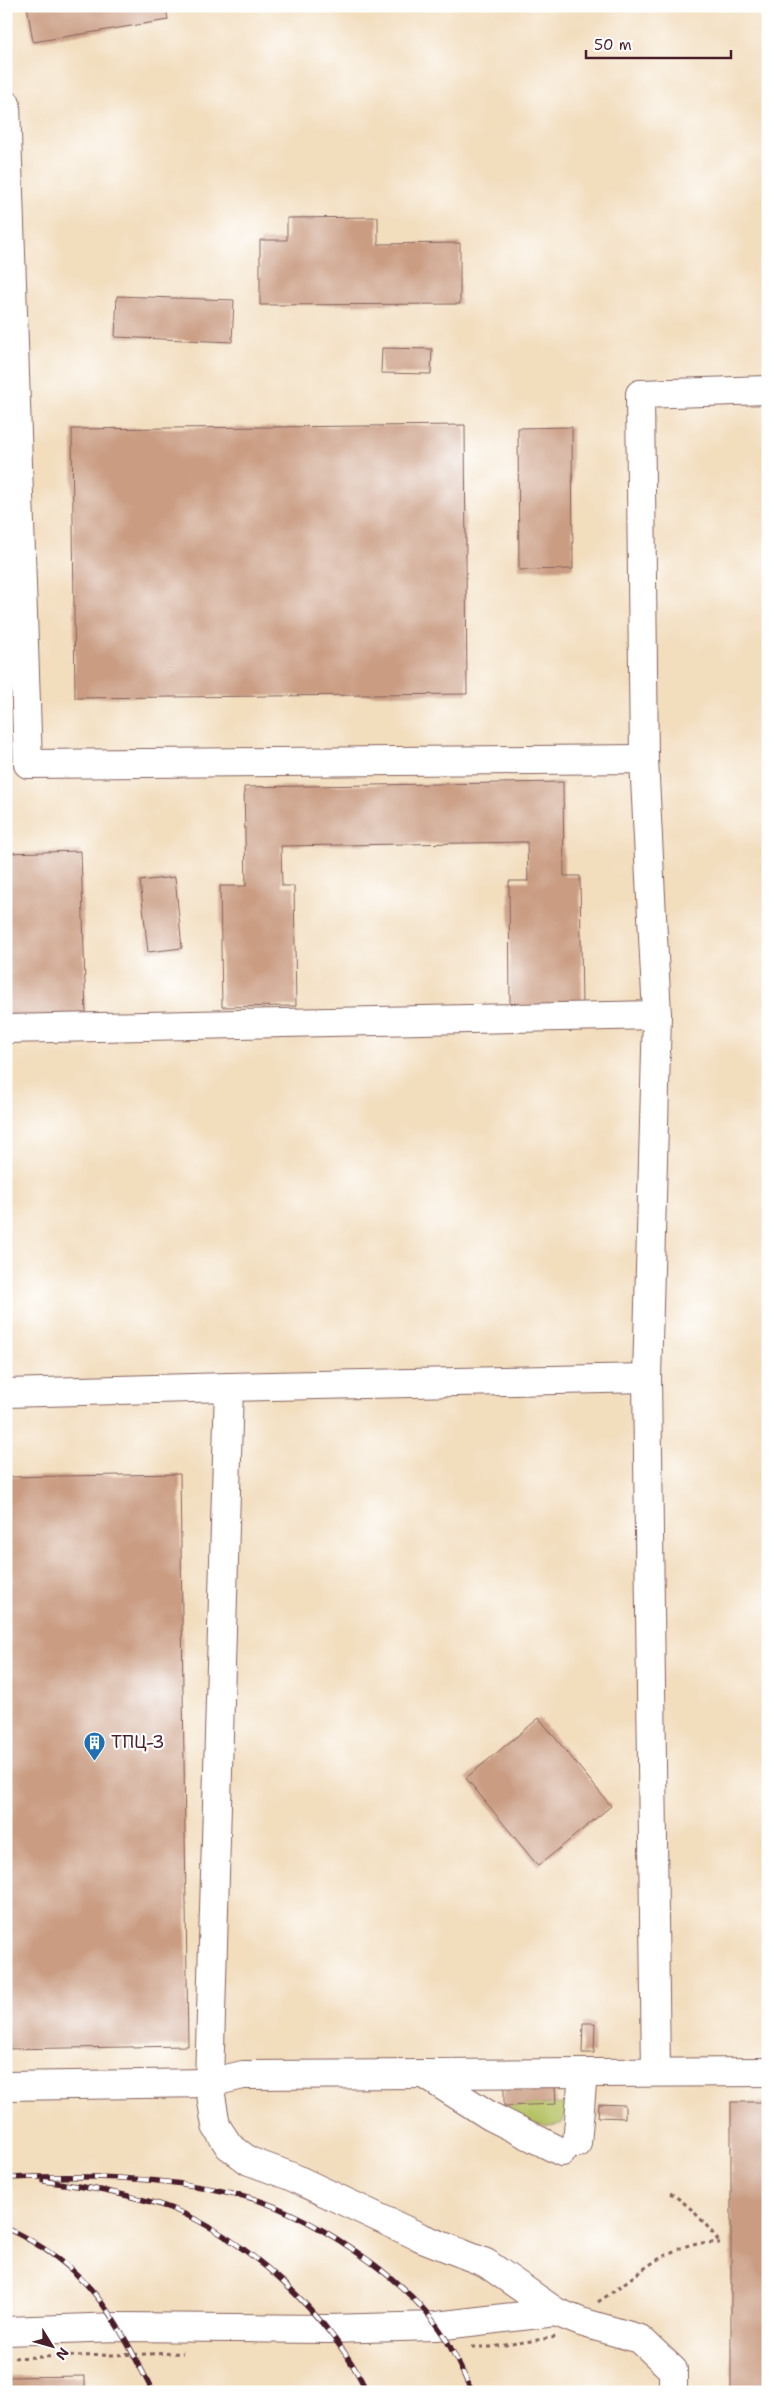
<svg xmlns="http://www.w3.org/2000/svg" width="774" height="2398" font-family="'Shantell Sans',sans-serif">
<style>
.green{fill:#b5c263;stroke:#807047}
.building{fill:#ca9d83}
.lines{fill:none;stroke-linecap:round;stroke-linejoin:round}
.minor-casing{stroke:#85625e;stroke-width:30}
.path{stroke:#85625e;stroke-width:3;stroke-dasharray:4 4;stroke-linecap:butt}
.minor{stroke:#fff;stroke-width:28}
.rail-casing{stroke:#4a1f2b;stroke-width:5.5}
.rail{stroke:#fff;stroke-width:4;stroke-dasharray:11;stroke-linecap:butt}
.labels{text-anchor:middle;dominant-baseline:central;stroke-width:4.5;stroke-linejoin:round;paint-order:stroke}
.poi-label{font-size:18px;fill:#4a1f2b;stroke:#fff;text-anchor:start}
</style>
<rect width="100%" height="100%" fill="#fff"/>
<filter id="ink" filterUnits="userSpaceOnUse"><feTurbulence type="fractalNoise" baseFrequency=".02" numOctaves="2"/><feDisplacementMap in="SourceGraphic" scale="10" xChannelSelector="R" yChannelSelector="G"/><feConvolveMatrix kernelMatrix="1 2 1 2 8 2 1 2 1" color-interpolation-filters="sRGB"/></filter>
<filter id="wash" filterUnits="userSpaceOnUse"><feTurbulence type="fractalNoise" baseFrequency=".0096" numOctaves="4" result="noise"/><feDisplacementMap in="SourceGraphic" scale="20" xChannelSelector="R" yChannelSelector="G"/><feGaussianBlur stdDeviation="1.12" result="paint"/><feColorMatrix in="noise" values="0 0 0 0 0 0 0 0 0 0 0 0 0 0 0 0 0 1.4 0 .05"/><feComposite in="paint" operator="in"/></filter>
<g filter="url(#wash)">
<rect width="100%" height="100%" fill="#f2ddbd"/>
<!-- green -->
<path class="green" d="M 565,2104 L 567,2111 L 562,2123 C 540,2133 516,2115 496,2106 Z"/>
<g id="blocks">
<!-- building -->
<g class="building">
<path d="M 27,6 L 166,6 L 168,20 L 33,42 Z"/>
<path d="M 378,217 L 378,244 L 460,243 L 460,304 L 260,305 L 260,240 L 287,240 L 287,218 Z"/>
<path d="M 117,296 L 234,300 L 232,342 L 115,337 Z"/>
<path d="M 382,348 L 432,349 L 431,374 L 381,373 Z"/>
<path d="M 465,425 L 467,694 L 75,698 L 72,429 Z"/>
<path d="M 572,427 L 573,569 L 519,570 L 518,428 Z"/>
<path d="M 563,782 L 564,876 L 580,876 L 582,1006 L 510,1008 L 509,881 L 528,881 L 527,842 L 281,846 L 282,886 L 294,886 L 296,1006 L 222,1007 L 220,886 L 246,886 L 244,787 Z"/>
<path d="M 81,851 L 86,1016 L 6,1019 L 6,853 Z"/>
<path d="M 175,877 L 182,948 L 148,952 L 140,881 Z"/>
<path d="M 180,1474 L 188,2046 L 6,2049 L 6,1477 Z"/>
<path d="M 539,1718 L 611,1806 L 538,1866 L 466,1778 Z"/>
<path d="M 583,2023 L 595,2023 L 594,2053 L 582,2053 Z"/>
<path d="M 504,2086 L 555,2086 L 556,2104 L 504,2106 Z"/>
<rect x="731" y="2102" width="37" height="290"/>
<path d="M 599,2104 L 625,2105 L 625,2118 L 598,2117 Z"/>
<path d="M 85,2376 L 85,2392 L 6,2392 L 6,2377 Z"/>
</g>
</g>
</g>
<g filter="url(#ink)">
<use href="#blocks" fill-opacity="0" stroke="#85625e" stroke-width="1"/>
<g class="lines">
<defs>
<g id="minor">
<path d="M 6,104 L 28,764 L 644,759 L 657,1015 L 647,1378 L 656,2072"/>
<path d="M 644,759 L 640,394 L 768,390"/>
<path d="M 6,1029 L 657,1015"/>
<path d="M 6,1393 L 229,1387"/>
<path d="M 424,2074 L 490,2116 L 562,2152"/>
<path d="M 6,2086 L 209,2083 L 229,1387 L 647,1378"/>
<path d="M 577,2143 L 583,2073"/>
<path d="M 6,2331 L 118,2327 L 328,2329 L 436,2326 L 556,2312"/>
<path d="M 673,2392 L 673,2370 L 640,2339 L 581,2322 L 556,2312 L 486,2263 L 420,2237 L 290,2176 L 249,2161 L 229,2146 L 216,2126 L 209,2083 L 243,2075 L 768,2072"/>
</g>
</defs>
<!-- minor casing -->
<use href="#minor" class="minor-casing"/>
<!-- path -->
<g class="path">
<path d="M 670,2193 C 690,2205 707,2225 720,2243"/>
<path d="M 598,2302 C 629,2282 656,2254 693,2244 C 701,2242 712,2243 720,2243"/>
<path d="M 472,2347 L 492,2347 L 557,2337"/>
<path d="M 6,2358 L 183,2353"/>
</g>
<!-- minor -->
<use href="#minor" class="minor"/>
<defs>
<g id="rail">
<path d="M 6,2178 C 83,2175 161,2176 236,2194 C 283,2205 329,2232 368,2260 C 398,2282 428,2309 447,2341 C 456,2357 464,2375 472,2392"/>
<path d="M 44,2181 C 86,2187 130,2194 170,2208 C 245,2236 334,2319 367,2392"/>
<path d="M 6,2228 C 89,2266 113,2314 153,2392"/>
</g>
</defs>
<!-- rail casing -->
<use href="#rail" class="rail-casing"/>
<!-- rail -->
<use href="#rail" class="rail"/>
</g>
</g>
<!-- icons -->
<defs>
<symbol id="building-pin" viewBox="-11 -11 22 30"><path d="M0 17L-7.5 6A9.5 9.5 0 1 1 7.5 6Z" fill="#1f6fb2" stroke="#fff"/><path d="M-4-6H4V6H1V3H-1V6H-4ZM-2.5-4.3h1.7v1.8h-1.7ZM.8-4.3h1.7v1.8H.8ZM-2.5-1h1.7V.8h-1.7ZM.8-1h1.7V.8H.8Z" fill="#fff"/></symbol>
</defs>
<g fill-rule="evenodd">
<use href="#building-pin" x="82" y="1730" width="25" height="34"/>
</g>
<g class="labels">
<!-- poi labels -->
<g class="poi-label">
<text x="111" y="1742">ТПЦ-3</text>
</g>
</g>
<!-- margin -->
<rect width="774" height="2398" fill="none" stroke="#fff" stroke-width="25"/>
<!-- north arrow -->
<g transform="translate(52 2346) rotate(127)" stroke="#ffffff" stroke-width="4" paint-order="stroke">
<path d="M0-4L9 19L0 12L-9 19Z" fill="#4a1f2b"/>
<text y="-8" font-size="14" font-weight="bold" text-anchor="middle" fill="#4a1f2b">N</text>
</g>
<!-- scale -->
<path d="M586 50v8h145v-8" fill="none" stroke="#4a1f2b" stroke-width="2.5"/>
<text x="594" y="50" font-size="15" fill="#4a1f2b" stroke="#ffffff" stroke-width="4" paint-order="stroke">50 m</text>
</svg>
